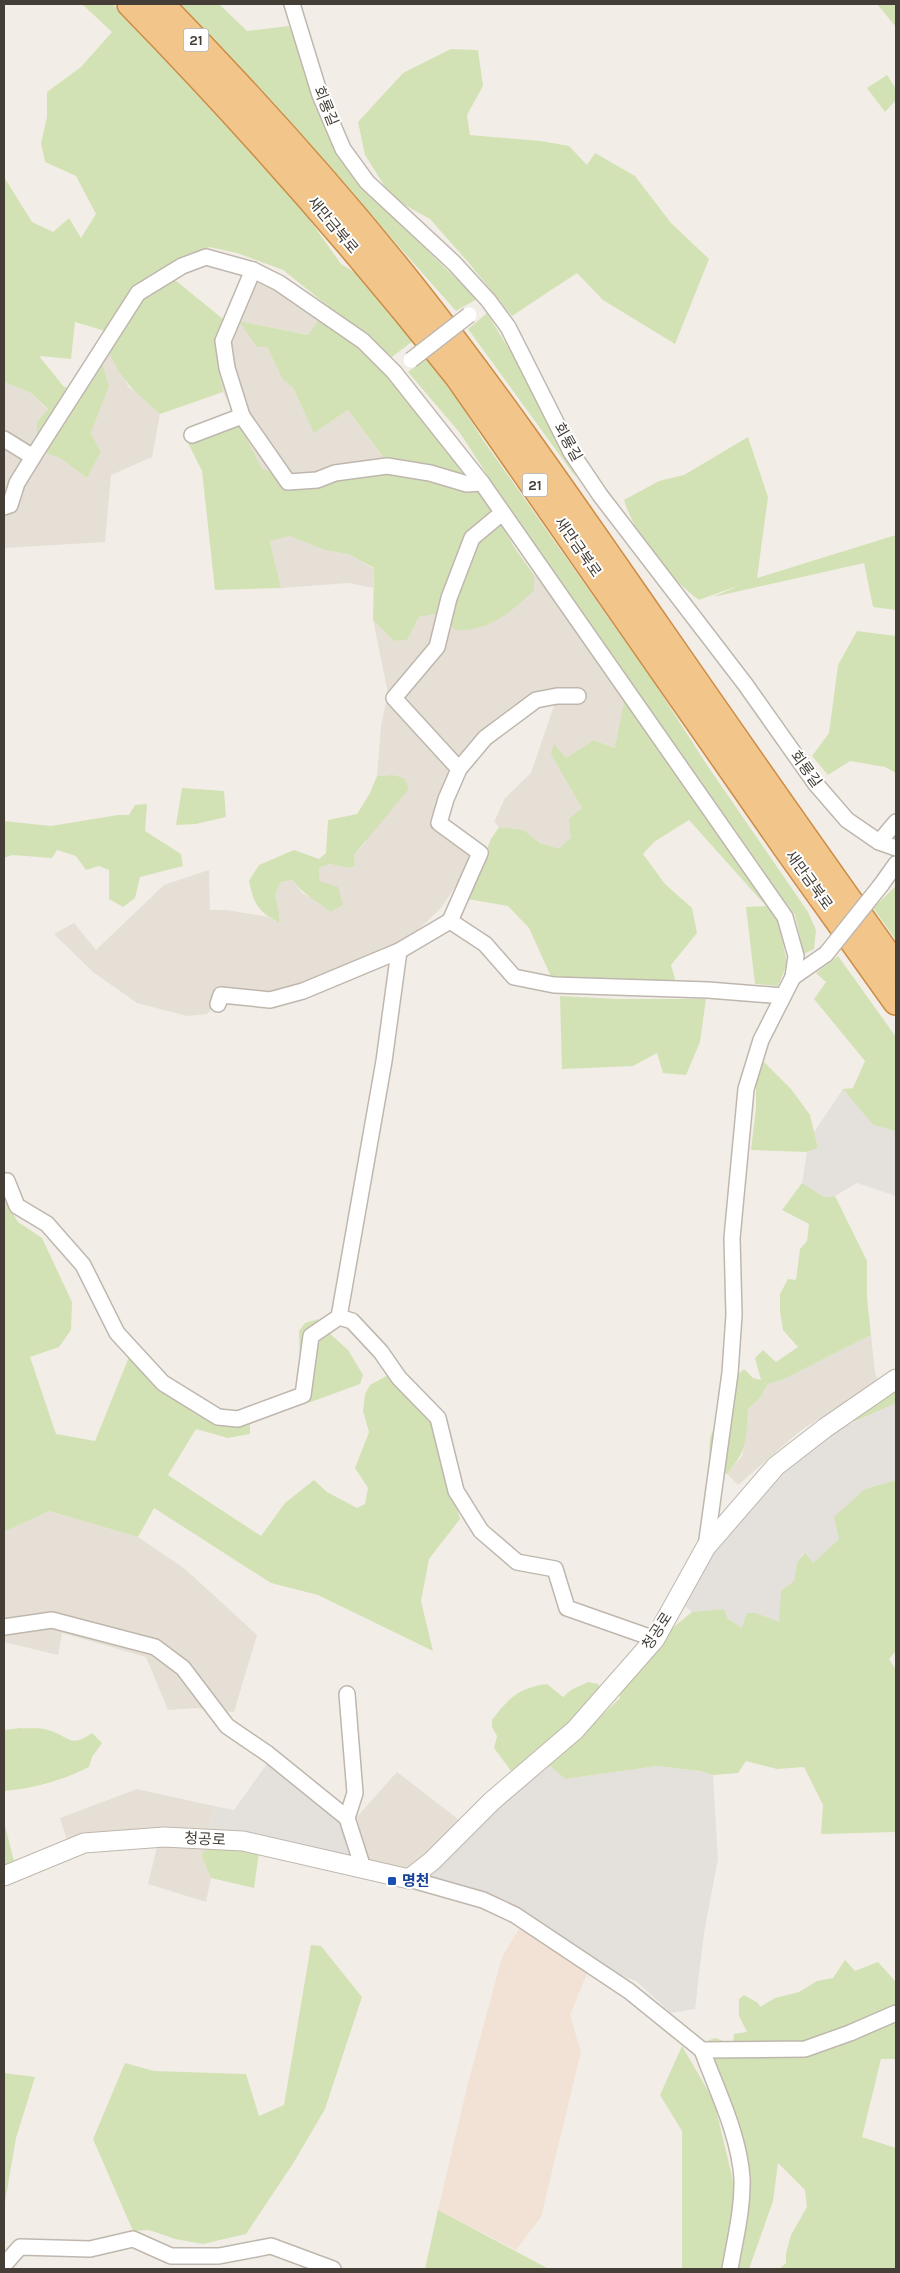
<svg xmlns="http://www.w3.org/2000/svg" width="900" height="2273" font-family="Karla,'Noto Sans KR',sans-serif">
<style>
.residential{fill:#e5dfd6}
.commercial{fill:#f2e2d5}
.industrial{fill:#e4e0dc}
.green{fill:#d3e2b4}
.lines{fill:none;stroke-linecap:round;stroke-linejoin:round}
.minor-casing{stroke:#bfb7ae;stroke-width:18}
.tertiary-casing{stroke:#bfb7ae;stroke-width:21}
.trunk-casing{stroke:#cd8c46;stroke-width:28}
.minor{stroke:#fff;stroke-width:15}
.tertiary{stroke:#fff;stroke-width:19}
.trunk{stroke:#f2c68a;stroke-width:25}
.minor-bridge-casing{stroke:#bfb7ae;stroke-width:18;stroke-linecap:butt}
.minor-bridge{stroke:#fff;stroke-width:15}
.transit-dot{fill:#1a4fb4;stroke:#fff;stroke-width:2}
.labels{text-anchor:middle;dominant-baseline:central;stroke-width:4;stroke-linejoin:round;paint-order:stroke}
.shield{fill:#fff;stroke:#7c7873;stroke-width:1}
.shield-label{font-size:14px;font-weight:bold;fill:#443e37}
.street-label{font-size:15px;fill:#443e37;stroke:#fff}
.transit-label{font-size:15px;font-weight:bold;fill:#164399;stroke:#fff;text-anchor:start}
</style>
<rect width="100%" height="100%" fill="#f2eee7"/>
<!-- residential -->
<g class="residential">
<path d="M 257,277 L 321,317 L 309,335 L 239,321 L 267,347 L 283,380 L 293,388 L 314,433 L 348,410 L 386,461 L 307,475 L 273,473 L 262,469 L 223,392 L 216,351 L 228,341 Z"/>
<path d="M 107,348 L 128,386 L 160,414 L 152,457 L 111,475 L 105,542 L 4,548 L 4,382 L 31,393 L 48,410 L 46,453 L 60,458 L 87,478 L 101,452 L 91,433 L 109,386 L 102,362 Z"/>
<path d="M 290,536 L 324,550 L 348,554 L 374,569 L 373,588 L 349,583 L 281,588 L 270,540 Z"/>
<path d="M 534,575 L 544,582 L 625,697 L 616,748 L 594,740 L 566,758 L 554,745 L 582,808 L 571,837 L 559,850 L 540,843 L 524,830 L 499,827 L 494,822 L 505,798 L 531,773 L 559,691 L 526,697 L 494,720 L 452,772 L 434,822 L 472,854 L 460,880 L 440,909 L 404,943 L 296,988 L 269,995 L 230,991 L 207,1014 L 187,1016 L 137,1003 L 93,972 L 54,934 L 74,923 L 96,950 L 164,885 L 209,870 L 210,910 L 227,910 L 268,917 L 279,923 L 279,912 L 275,895 L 281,882 L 293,880 L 302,893 L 318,901 L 330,912 L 320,881 L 319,868 L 329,864 L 351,868 L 355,865 L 354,855 L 365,843 L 392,775 L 377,776 L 381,726 L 388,693 L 373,620 L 394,641 L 407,640 L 419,617 L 534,590 Z"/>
<path d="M 871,1335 L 875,1372 L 878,1381 L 800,1431 L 738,1485 L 727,1474 L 742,1456 L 746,1438 L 748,1409 L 759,1399 L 768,1384 L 782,1380 Z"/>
<path d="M 49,1511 L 138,1537 L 185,1569 L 257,1635 L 234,1712 L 196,1708 L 168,1710 L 146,1657 L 62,1633 L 58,1655 L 4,1642 L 4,1532 Z"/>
<path d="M 397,1772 L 463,1823 L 409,1872 L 367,1860 L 357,1817 Z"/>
<path d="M 137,1789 L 214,1806 L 209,1831 L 221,1833 L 201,1855 L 211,1878 L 206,1902 L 148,1884 L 161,1830 L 67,1840 L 60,1818 Z"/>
</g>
<!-- commercial -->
<path class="commercial" d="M 522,1924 L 589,1969 L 570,2015 L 581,2052 L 541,2217 L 516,2250 L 438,2210 L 468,2083 L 502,1957 Z"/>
<!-- industrial -->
<g class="industrial">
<path d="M 843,1089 L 873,1125 L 896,1131 L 896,1196 L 857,1183 L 835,1196 L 824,1197 L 802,1183 L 807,1152 L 818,1148 L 814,1132 Z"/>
<path d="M 896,1403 L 896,1480 L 865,1489 L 839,1539 L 813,1563 L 804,1553 L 797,1562 L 794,1581 L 781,1612 L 779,1623 L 756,1613 L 743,1629 L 728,1619 L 724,1609 L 692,1612 L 685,1606 L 721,1537 L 797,1459 L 837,1430 Z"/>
<path d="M 269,1761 L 343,1820 L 356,1862 L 209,1831 L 214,1806 L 234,1810 Z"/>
<path d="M 549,1765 L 565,1779 L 657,1766 L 700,1771 L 713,1775 L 718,1859 L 704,1933 L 695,2009 L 671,2013 L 636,1981 L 609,1971 L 480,1896 L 422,1877 L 539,1767 Z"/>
</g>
<!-- green -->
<g class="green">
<path d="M 82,4 L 112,4 L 126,16 L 282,181 L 341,264 L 362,277 L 413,341 L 392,357 L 283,270 L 237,253 L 209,247 L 150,275 L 126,296 L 105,331 L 75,322 L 71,359 L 39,356 L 64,387 L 71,388 C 80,370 81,362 102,362 L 109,386 L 91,433 L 101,452 L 87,478 L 60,458 L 46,453 L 37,440 L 37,422 L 48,409 L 31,393 L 4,382 L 4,177 L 32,222 L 53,232 L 69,218 L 81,238 L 96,214 L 76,176 L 45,162 L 41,143 L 47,117 L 47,92 L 81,67 L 112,32 Z"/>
<path d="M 180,4 L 219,4 L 247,31 L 289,26 L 338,154 L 402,226 L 477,299 L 456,311 L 245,73 Z"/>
<path d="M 877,4 L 896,4 L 896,27 Z"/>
<path d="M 451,49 L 478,50 L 483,86 L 467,115 L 470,135 L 541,141 L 569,146 L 587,165 L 595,153 L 635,176 L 671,223 L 709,259 L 675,344 L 603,300 L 577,273 L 512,316 L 468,262 L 430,219 L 392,198 L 365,155 L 358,122 L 403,73 Z"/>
<path d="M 887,75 L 896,89 L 896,100 L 885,112 L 867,88 Z"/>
<path d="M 175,280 L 223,319 L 216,351 L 223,392 L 160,414 C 134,391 121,381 107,348 L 140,301 Z"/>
<path d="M 487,313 L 520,367 L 577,479 L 468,329 Z"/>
<path d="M 321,317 L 377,365 L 431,427 L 490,503 L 514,547 L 534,575 L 534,590 C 513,612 486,632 455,630 L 440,613 L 419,617 L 407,640 L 394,641 L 373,620 L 374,568 L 348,554 L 324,550 L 290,536 L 270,541 L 281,588 L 215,590 L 202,471 L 184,435 L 234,413 L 262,469 C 301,483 346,468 386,461 L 348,410 L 314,433 L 293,388 L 283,380 L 267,347 L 257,347 L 239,321 L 308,335 Z"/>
<path d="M 430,355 L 481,437 L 655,684 L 707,765 L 808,912 L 816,930 L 814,949 L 804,954 L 795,915 L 664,732 L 515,518 L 460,433 L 408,372 Z"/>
<path d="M 748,437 L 768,497 L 757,578 L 896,535 L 896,610 L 873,607 L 864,563 L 713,597 L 740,585 L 699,600 C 669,578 635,536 624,500 L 659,481 L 684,475 Z"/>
<path d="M 857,631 L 896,636 L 896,773 L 885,767 L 850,761 L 828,775 L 812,756 L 829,733 L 838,665 Z"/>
<path d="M 625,697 L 779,923 L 787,964 L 778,986 L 755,984 L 746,907 L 766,906 L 689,820 L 654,842 L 643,854 L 665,884 L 692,908 L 697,933 L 671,965 L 676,982 L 553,981 L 529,928 L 508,906 L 467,899 L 491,839 L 499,827 L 524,830 L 540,843 L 559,849 L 571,837 L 569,819 L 582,808 L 551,754 L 554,744 L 566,758 L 594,740 L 615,748 Z"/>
<path d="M 392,775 L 404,778 L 409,789 L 354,855 L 355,865 L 351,868 L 329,864 L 319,868 L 320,881 L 338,887 L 343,905 L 330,912 C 316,899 304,896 293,880 L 281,882 L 275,895 L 279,912 L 279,923 C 258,911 254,905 249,881 L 259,865 L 294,850 L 319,859 L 326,853 L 328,820 L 357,814 L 370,793 L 377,776 Z"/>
<path d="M 182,788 L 224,791 L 226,817 L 196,824 L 176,825 Z"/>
<path d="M 147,804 L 145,831 L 181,854 L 183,866 L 140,877 L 135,898 L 123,907 L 109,899 L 109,870 L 99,866 L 86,870 L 76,856 L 57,850 L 52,858 L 12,855 L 4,858 L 4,821 L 51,826 L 118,815 L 129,815 L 135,805 Z"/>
<path d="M 895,887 L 896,893 L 896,940 L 873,908 Z"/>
<path d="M 838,956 L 896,1037 L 896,1131 L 873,1125 L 843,1089 L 853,1088 L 865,1061 L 814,999 L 826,982 L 816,973 Z"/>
<path d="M 560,996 L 617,999 L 706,999 L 700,1042 L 686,1075 L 663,1073 L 657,1053 L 633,1066 L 562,1069 Z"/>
<path d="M 764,1062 L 791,1089 L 810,1115 L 818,1148 L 807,1152 L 751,1150 L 756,1108 L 756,1069 Z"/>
<path d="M 802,1183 L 824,1197 L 835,1196 L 867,1261 L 867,1298 L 871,1335 L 782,1380 L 768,1384 L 759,1399 L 748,1409 C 746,1441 748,1449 727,1474 L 709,1461 L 710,1438 L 718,1417 L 735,1377 L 744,1369 L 753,1378 L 761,1380 L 755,1358 L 763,1350 L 776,1362 L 798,1347 L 783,1330 L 780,1312 L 780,1294 L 788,1279 L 796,1280 L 800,1249 L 807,1241 L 809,1224 L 782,1210 Z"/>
<path d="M 4,1199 L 18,1222 L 42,1238 L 72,1302 L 71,1330 L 59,1347 L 30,1357 L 56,1434 L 95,1441 L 129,1357 L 195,1414 L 250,1424 L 250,1434 L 228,1438 L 196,1429 L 168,1475 L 261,1536 L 285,1503 L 314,1480 L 327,1492 L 357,1508 L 365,1504 L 368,1488 L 355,1468 L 369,1432 L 363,1411 L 365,1394 L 370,1385 L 388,1375 L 430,1417 L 460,1519 L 429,1559 L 421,1601 L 433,1651 L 318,1595 L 271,1583 L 154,1508 L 138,1537 L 49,1511 L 4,1532 Z"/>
<path d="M 318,1319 L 317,1322 L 348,1350 L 363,1375 L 360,1384 L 308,1403 L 310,1385 L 300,1368 L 299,1331 L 305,1323 Z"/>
<path d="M 896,1384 L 896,1403 L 856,1421 L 847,1422 Z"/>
<path d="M 896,1480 L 896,1651 L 889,1659 L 896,1670 L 896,1832 L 821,1834 L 823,1805 L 804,1767 L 777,1769 L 746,1761 L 738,1773 L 713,1775 L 700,1771 L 657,1766 L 565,1779 L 549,1765 L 620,1698 L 618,1690 L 660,1638 L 692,1612 L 724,1609 L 728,1619 L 742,1628 L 747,1613 L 756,1613 L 779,1622 L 781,1591 L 794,1581 L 797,1562 L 805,1553 L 813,1563 L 839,1539 L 834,1517 L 865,1489 Z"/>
<path d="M 588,1682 L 598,1684 L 601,1689 L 594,1700 L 514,1775 L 494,1748 L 497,1736 L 492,1727 L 492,1720 C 509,1698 518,1688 547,1684 L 563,1697 L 571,1690 Z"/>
<path d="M 20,1728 C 28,1729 40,1727 48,1730 C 69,1736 70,1749 92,1733 L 102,1743 L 92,1757 L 89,1767 C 63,1780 33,1789 4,1791 L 4,1730 Z"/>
<path d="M 4,1822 L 14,1861 L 4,1868 Z"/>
<path d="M 221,1833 L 259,1853 L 254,1888 L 211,1878 L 201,1855 Z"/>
<path d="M 311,1945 L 321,1946 L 362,1997 L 325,2109 L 294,2162 L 246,2234 L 203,2244 L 175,2239 L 149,2230 L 133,2231 L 93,2139 L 125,2063 L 154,2071 L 246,2074 L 259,2116 L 284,2105 Z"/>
<path d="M 845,1960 L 855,1971 L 878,1962 L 896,1982 L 896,2059 L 881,2059 L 862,2137 L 896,2148 L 896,2269 L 779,2269 L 786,2263 L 786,2253 L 791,2235 L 807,2207 L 805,2190 L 778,2163 L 773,2201 L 749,2269 L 737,2269 L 749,2181 L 707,2041 L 715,2038 L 733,2044 L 734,2034 L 747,2032 L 739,2016 L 739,1999 L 744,1995 L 758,2003 L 760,2007 L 775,1998 L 799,1992 L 817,1981 L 833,1978 Z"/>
<path d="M 682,2046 L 714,2101 L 734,2185 L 732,2269 L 682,2269 L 682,2131 L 660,2095 Z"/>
<path d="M 4,2073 L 35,2077 L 16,2138 L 4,2208 Z"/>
<path d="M 438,2210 L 549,2269 L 425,2269 Z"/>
</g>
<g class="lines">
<defs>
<g id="minor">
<path d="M 292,4 L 320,95 L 343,149 L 367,182 L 454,263 L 488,300 L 508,327 L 571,452 L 600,495 L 745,684 L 815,783 L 847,820 L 879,842 L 896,848"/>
<path d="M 253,270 L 223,341 L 227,368 L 242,416 L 288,482 L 317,480 L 335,473 L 387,466 L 430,473 L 467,484 L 482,483"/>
<path d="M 192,435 L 242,416"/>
<path d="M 4,439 L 33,457 L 138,293 L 182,266 L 206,257 L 253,270 L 279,283 L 363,341 L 394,372 L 482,483 L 785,917 L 796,956 L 793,977 L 761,1040 L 746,1089 L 732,1238 L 734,1315 L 730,1373 L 706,1547"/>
<path d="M 4,507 L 10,505 L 17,483 L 33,457"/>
<path d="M 502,513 L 472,538 L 449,598 L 437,647 L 394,698 L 459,769 L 446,799 L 439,823 L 480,853 L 450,921 L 485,944 L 514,977 L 554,985 L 708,990 L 783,996"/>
<path d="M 459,769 L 485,738 L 536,700 L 557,696 L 578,696"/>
<path d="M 879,842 L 896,822"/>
<path d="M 881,885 L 896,864"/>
<path d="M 793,977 L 826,954"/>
<path d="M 218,1004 L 221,995 L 270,1000 L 303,991 L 399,951 L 450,921"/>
<path d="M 4,1181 L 7,1181 L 17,1206 L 47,1224 L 83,1265 L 117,1333 L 163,1383 L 218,1417 L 238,1419 L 303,1395 L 311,1336 L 339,1317 L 384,1061 L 399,951"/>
<path d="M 339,1317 L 352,1321 L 381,1352 L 399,1378 L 438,1418 L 456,1491 L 481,1531 L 517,1562 L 555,1569 L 567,1608 L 655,1639"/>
<path d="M 4,1627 L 52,1620 L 155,1647 L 183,1668 L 227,1726 L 268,1754 L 347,1818 L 363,1868"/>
<path d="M 347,1694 L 355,1793 L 347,1818"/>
<path d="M 409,1879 L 483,1900 L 515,1915 L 629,1991 L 702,2050"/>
<path d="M 702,2050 C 717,2091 739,2134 742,2178 C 743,2209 735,2239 730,2269"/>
<path d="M 702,2050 L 805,2049 L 850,2033 L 896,2013"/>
<path d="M 4,2265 L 20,2247 L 90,2249 L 133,2239 L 171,2256 L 219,2256 L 271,2246 L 333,2269"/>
</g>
<path id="tertiary" d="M 4,1876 L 84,1843 L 164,1837 L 243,1841 L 409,1879 L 432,1861 L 492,1801 L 575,1730 L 655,1639 L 706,1547 L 776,1466 L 825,1428 L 896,1379"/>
<g id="trunk">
<path d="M 130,4 C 246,123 355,247 458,377 L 786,848 L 896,1002"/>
<path d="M 161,4 C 249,94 334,188 412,286 C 499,396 578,512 658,627 C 737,741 816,854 896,966"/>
</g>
</defs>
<!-- minor casing -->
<use href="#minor" class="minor-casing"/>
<!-- tertiary casing -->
<use href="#tertiary" class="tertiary-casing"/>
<!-- trunk casing -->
<use href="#trunk" class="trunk-casing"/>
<!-- minor -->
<use href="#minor" class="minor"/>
<!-- tertiary -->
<use href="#tertiary" class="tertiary"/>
<!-- trunk -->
<use href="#trunk" class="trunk"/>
<defs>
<g id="minor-bridge">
<path d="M 411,360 L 469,315"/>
<path d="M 826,954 L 881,885"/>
</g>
</defs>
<!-- minor-bridge casing -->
<use href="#minor-bridge" class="minor-bridge-casing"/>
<!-- minor-bridge -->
<use href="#minor-bridge" class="minor-bridge"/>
</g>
<!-- markers -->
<rect class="transit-dot" x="387" y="1876" width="10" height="10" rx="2.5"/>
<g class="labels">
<!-- shield labels -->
<g class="shield">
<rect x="183.5" y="28.5" width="25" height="23" rx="4"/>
<rect x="522.5" y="473.5" width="25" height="23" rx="4"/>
</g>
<g class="shield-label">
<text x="196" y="40">21</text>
<text x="535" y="485">21</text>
</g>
<!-- street labels -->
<g class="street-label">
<text transform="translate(326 106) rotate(68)">회룡길</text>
<text transform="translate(333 225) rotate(50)">새만금북로</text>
<text transform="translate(568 442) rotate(61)">회룡길</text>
<text transform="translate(578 547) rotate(55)">새만금북로</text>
<text transform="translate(806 769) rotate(54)">회룡길</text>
<text transform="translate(809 880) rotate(54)">새만금북로</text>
<text transform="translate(657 1631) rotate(-57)">청공로</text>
<text transform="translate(205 1839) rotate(3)">청공로</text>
</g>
<!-- transit labels -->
<g class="transit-label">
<text x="402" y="1881">명천</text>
</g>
</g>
<!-- border -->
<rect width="900" height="2273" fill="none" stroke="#443e37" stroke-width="10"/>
</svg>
